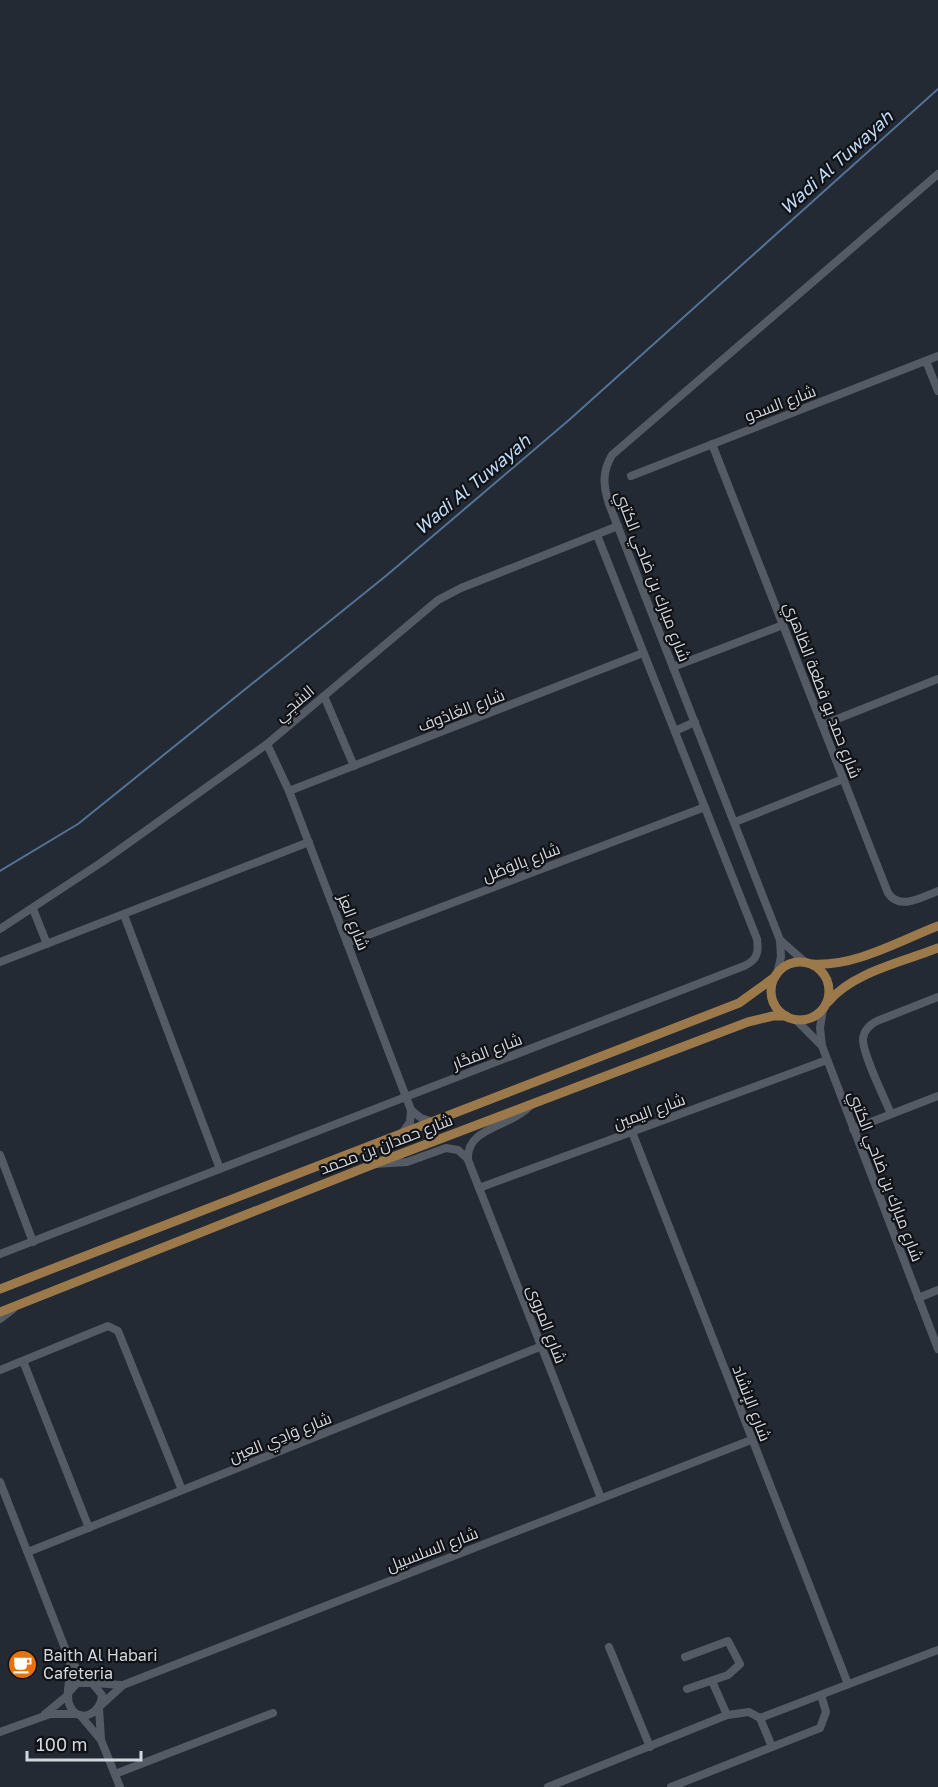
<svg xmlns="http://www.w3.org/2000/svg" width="938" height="1787" font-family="'Golos Text',Cairo,sans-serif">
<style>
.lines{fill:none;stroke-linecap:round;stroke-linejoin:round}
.stream{stroke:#527397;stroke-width:2}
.minor{stroke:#555b65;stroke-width:8}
.major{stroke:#9c794b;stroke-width:9}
.labels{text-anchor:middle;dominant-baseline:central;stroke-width:4.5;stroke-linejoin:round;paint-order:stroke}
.street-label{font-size:16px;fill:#d3d7dd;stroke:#101216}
.poi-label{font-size:16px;fill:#d3d7dd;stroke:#101216;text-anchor:start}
.water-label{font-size:18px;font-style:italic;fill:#bfd9f7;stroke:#101216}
</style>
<rect width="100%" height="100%" fill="#242a33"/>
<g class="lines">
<!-- stream -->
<path class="stream" d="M 0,871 L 78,824 L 387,575 L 569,420 L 938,89"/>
<!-- minor -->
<g class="minor">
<path d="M 926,361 L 938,391"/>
<path d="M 712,444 L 888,893 C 900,911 922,897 938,891"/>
<path d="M 631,476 L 938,356"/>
<path d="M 673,667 L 783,625"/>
<path d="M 324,696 L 354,766"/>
<path d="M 822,725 L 938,679"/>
<path d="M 675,731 L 695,722"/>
<path d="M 267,744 L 289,791 L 411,1110 L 410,1122 L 403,1132"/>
<path d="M 289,791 L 643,653"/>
<path d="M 735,822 L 843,779"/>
<path d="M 33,909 L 47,944"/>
<path d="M 124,915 L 220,1169"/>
<path d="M 0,929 L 102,862 L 267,744 L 438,600 L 461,588 L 618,526"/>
<path d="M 780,940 L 805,962"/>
<path d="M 347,943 L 705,807"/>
<path d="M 0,962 L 309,842"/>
<path d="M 777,974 L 781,957 L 780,940 L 609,504 C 603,485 602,472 612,455 L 938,174"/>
<path d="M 823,1009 L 820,1028 L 822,1046 L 938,1349"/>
<path d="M 796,1020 L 821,1045"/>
<path d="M 530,1106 C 509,1128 466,1127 468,1160 L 601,1498"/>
<path d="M 411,1110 L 421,1118 L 433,1122"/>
<path d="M 891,1114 C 885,1099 862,1053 863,1039 C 864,1030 869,1025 877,1021 L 938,997"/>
<path d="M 853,1129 L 938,1096"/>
<path d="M 632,1132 L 848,1684"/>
<path d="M 0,1155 L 33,1242"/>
<path d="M 375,1164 L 407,1162 L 446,1148 L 458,1150 L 468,1159"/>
<path d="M 479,1188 L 827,1060"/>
<path d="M 0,1254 L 744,966 C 757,960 759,953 757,939 L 597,535"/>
<path d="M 918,1298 L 938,1290"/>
<path d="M 0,1319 L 13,1309"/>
<path d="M 23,1361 L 89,1528"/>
<path d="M 0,1370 L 108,1326 L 118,1331 L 182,1490"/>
<path d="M 0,1482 L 70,1661 L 89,1682"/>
<path d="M 28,1552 L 542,1346"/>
<path d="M 609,1647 L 650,1747"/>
<path d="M 685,1657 L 728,1641 L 740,1664 L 728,1675 L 687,1689"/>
<path d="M 712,1681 L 727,1715"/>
<path d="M 95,1683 L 121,1685"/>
<path d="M 69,1692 L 77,1683 L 92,1683 L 102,1695 C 102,1713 79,1725 70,1706 C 64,1695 72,1676 70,1663"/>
<path d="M 100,1706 L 123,1685 L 751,1440"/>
<path d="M 99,1708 L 101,1739"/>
<path d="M 45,1714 L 68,1695"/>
<path d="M 80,1715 L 101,1740 L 120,1787"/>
<path d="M 760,1718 L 938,1650"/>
<path d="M 760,1718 L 772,1747"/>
<path d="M 0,1732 L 50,1714 L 76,1714"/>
<path d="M 115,1774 L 273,1713"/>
<path d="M 548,1787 L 727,1715 L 749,1712 L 760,1718"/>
<path d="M 671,1787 L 820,1728 L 826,1712 L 821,1695"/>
</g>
<!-- major -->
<g class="major">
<circle cx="800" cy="991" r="29"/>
<path d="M 812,964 C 855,967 899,941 938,926"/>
<path d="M 828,1002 C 853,972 903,962 938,948"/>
<path d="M 0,1289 L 739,1003 L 775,977"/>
<path d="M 0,1312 L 374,1164 L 748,1022 L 773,1016 L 786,1016"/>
</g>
</g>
<!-- icons -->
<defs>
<symbol id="cafe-disc" viewBox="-11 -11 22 22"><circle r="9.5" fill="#e8710a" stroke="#101216"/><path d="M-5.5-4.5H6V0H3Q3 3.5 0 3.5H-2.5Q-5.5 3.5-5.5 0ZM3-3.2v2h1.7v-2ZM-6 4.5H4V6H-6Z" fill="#fff"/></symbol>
</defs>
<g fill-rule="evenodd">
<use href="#cafe-disc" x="6" y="1648" width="33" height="33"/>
</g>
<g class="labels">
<!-- street labels -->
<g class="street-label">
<text transform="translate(780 403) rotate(-21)">شارع السدو</text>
<text transform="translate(653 576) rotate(69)">شارع مبارك بن ضاحي الكتبي</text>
<text transform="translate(823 690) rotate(69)">شارع حمد بو قطعة الظاهري</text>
<text transform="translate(294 703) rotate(-40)">السَّجِي</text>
<text transform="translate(461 710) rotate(-21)">شارع الغَادُوف</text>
<text transform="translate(521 862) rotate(-21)">شارع بِالوَصْل</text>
<text transform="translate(354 922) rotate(69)">شارع العِز</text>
<text transform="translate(487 1051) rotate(-21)">شارع المَحَّار</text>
<text transform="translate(649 1111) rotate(-20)">شارع اليمين</text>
<text transform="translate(386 1144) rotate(-21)">شارع حمدان بن محمد</text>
<text transform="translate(886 1176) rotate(69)">شارع مبارك بن ضاحي الكتبي</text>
<text transform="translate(547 1324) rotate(69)">شارع المروى</text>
<text transform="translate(752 1403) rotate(69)">شارع الإنشاد</text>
<text transform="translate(280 1437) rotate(-22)">شارع وَادِي العين</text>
<text transform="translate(432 1549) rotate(-21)">شارع السلسبيل</text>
</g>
<!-- poi labels -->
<g class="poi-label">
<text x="43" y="1655">Baith Al Habari<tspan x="43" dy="18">Cafeteria</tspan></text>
</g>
<!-- water labels -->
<g class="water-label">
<text transform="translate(836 162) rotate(-42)">Wadi Al Tuwayah</text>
<text transform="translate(472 484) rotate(-40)">Wadi Al Tuwayah</text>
</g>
</g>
<!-- scale -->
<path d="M27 1751v9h114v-9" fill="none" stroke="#d3d7dd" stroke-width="3"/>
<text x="36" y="1751" font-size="18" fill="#d3d7dd" stroke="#101216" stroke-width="4.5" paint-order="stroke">100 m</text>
</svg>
